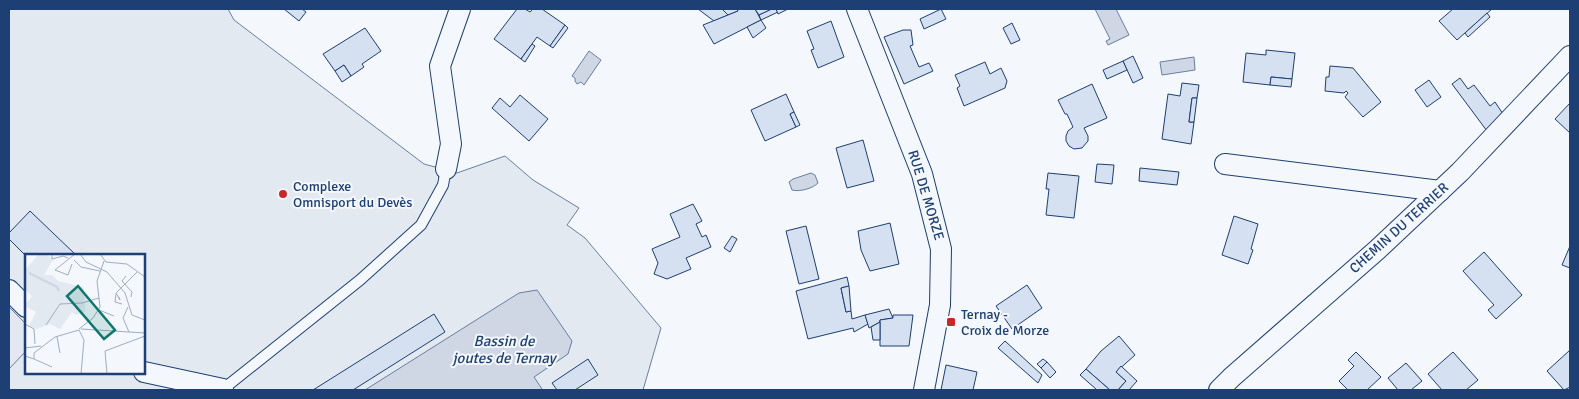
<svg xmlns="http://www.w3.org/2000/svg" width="1579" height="399" font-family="Signika,sans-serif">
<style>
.green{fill:#e3e9f0;stroke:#687fa3;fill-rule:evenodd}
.parking{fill:#e3e8f0;stroke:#687fa3}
.water{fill:#cfd7e4;stroke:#687fa3}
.building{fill:#d5e0f0;stroke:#1d3f73}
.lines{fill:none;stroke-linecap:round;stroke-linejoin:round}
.service-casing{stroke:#1d3f73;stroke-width:12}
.minor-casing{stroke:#1d3f73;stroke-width:22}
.service{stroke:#f4f7fb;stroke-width:10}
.minor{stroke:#f4f7fb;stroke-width:20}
.poi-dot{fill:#c62828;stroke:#f4f7fb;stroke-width:2}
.labels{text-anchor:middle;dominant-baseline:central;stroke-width:4;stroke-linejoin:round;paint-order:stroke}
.poi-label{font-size:14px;fill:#1d3f73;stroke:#f4f7fb;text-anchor:start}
.street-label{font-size:14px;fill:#1d3f73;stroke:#f4f7fb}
.water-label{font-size:15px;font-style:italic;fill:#1d3f73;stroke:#f4f7fb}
.inset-river{fill:none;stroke:#cfd7e4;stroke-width:2.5}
.inset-road{fill:none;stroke:#9eadc5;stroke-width:1}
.view{fill:#0f766e;fill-opacity:0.15;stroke:#0f766e;stroke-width:2.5}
.inset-edge{fill:none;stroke:#1d3f73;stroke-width:2.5}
</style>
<rect width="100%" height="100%" fill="#f4f7fb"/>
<!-- green -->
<path class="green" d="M 9,9 L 228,9 L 234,20 L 424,164 L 457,173 L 505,156 L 533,180 L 579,208 L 567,225 L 585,238 L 661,328 L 643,390 L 9,390 ZM 26,255 L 144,255 L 144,373 L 26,373 Z"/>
<!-- parking -->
<path class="parking" d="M 9,307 L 26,324 L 26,351 L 9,369 Z"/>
<!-- water -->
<g class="water">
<path d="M 1095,9 L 1116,9 L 1129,35 L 1108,45 L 1106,41 L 1110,39 Z"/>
<path d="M 589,51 L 601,60 L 584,85 L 581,82 L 577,84 L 575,81 L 575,78 L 572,76 Z"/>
<path d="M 1194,57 L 1195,70 L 1162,75 L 1160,62 Z"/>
<path d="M 811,173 L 815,175 L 818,183 C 812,189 799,192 792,190 L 789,182 L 793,179 Z"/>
<path d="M 537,290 L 572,341 L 568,354 L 534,377 L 542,389 L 540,390 L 365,390 L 519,293 Z"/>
</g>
<!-- building -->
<g class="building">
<path d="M 284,9 L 302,9 L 306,12 L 299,21 Z"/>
<path d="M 517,9 L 525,9 L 530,12 L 533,9 L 542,9 L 565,25 L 550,46 L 537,37 L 521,59 L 494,39 Z"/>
<path d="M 698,9 L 722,9 L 728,15 L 714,21 Z"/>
<path d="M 722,9 L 737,9 L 738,11 L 728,15 Z"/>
<path d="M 737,9 L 755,9 L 761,20 L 714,44 L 703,25 L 738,11 Z"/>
<path d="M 755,9 L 772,9 L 759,15 Z"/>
<path d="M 772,9 L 776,9 L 778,12 L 761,20 L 759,15 Z"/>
<path d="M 776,9 L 788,9 L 778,14 Z"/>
<path d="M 941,9 L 946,19 L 924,29 L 920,19 Z"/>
<path d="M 1453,9 L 1492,9 L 1457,40 L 1439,21 Z"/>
<path d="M 1487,13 L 1490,17 L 1468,37 L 1465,33 Z"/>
<path d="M 761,20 L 766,28 L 753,38 L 747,27 Z"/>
<path d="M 831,21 L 844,57 L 818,68 L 811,50 L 814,49 L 807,31 Z"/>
<path d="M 1012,23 L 1020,40 L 1011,44 L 1003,28 Z"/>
<path d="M 565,25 L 568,28 L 553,48 L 550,46 Z"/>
<path d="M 365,28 L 381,51 L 362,64 L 364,67 L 351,76 L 344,65 L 335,71 L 323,54 Z"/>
<path d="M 903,30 L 911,30 L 913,45 L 910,46 L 919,67 L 929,63 L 933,71 L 904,84 L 884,37 Z"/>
<path d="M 532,44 L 535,46 L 525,62 L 521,59 Z"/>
<path d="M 1266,50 L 1295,53 L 1292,79 L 1271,77 L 1270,85 L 1243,82 L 1246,53 L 1266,55 Z"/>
<path d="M 1133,56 L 1143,78 L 1133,83 L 1123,61 Z"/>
<path d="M 1123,61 L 1127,70 L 1107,79 L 1103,70 Z"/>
<path d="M 985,62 L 990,74 L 1001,68 L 1007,81 L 1005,88 L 964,106 L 957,88 L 960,86 L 955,75 Z"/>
<path d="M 344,65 L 351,76 L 342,82 L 335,71 Z"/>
<path d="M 1330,66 L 1353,68 L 1381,102 L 1363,117 L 1345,97 L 1348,93 L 1346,91 L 1344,93 L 1325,91 L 1326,77 L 1329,77 Z"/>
<path d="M 1271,77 L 1292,79 L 1291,87 L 1270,85 Z"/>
<path d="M 1460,78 L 1468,89 L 1474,85 L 1490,106 L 1495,102 L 1503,114 L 1487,131 L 1452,84 Z"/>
<path d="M 1429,80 L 1441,97 L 1427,107 L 1415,90 Z"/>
<path d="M 1182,83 L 1199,85 L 1197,98 L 1192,98 L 1189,122 L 1194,122 L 1191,144 L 1162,139 L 1168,94 L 1180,96 Z"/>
<path d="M 1092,84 L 1107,118 L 1084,128 L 1088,136 L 1088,141 L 1082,148 L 1074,149 L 1069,146 L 1066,141 L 1066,136 L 1068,131 L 1073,127 L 1067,114 L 1065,114 L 1058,100 Z"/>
<path d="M 786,94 L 794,112 L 790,114 L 796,127 L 765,141 L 751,110 Z"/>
<path d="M 520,95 L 548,119 L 529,141 L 492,108 L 500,98 L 510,107 Z"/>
<path d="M 1192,98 L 1197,98 L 1194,122 L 1189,122 Z"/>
<path d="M 1570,103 L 1570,133 L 1555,119 Z"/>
<path d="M 794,112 L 800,125 L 796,127 L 790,114 Z"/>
<path d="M 863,140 L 874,181 L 847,188 L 836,148 Z"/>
<path d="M 1097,164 L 1114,165 L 1112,184 L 1095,182 Z"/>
<path d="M 1140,168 L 1179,172 L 1177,185 L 1139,181 Z"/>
<path d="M 1048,173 L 1079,176 L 1074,218 L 1046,215 L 1049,189 L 1046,189 Z"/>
<path d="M 693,204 L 702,221 L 696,224 L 702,237 L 706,235 L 711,247 L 686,258 L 691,269 L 667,279 L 654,274 L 658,263 L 652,249 L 680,237 L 670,214 Z"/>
<path d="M 30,211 L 76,255 L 26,256 L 9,239 L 9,233 Z"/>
<path d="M 1234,216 L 1258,224 L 1251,249 L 1253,250 L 1248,264 L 1222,255 Z"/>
<path d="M 890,223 L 899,264 L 870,271 L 861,250 L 858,231 Z"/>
<path d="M 806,226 L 819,279 L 799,284 L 786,231 Z"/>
<path d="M 732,236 L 737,239 L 730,252 L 724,248 Z"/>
<path d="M 1570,246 L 1570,268 L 1562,265 Z"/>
<path d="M 1484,252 L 1522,295 L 1496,319 L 1488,310 L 1494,305 L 1463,271 Z"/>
<path d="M 847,277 L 849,286 L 841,288 L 846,312 L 851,311 L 852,319 L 865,315 L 868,324 L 854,332 L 853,328 L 808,339 L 796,291 Z"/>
<path d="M 1027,285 L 1042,308 L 1012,329 L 996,306 Z"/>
<path d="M 849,286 L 851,311 L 846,312 L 841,288 Z"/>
<path d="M 889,309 L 893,318 L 880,320 L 880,322 L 869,328 L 865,315 Z"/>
<path d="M 434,314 L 445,332 L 353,390 L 313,390 Z"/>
<path d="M 893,315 L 913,315 L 909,346 L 880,346 L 880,320 L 893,318 Z"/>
<path d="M 880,322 L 880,340 L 873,340 L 871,327 Z"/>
<path d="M 1119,336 L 1135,355 L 1116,372 L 1126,381 L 1118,390 L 1110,390 L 1086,369 L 1101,351 Z"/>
<path d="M 1005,341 L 1042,375 L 1038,383 L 998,348 Z"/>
<path d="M 1570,350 L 1570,387 L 1564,390 L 1547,371 Z"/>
<path d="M 1356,352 L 1381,377 L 1367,390 L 1348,390 L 1339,381 L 1354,366 L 1348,360 Z"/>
<path d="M 1453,352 L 1478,380 L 1466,390 L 1442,390 L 1428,374 Z"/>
<path d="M 588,359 L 598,375 L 575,390 L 557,390 L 552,383 Z"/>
<path d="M 1043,359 L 1047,362 L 1041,368 L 1037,364 Z"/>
<path d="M 1047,362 L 1056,372 L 1050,378 L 1041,368 Z"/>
<path d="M 1406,363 L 1422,381 L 1411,390 L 1398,390 L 1388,378 Z"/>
<path d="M 946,365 L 977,372 L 973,390 L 941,390 Z"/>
<path d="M 1121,366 L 1137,381 L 1129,390 L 1118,390 L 1126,381 L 1116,372 Z"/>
<path d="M 1086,369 L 1110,390 L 1097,390 L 1080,375 Z"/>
</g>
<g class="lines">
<defs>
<path id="service" d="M 222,390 L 360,280 L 421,225 L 443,185 L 446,169"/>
<g id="minor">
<path d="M 857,9 L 922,174 L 941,249 L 940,305 L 924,390"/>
<path d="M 1225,164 L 1440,191"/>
<path d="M 446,169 L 451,144 L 440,66 L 460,9"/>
<path d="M 9,290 L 26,307"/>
<path d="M 144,372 L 223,389"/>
<path d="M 1219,390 L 1232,377 L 1377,250 L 1460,172 L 1570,56"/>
</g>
</defs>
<!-- service casing -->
<use href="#service" class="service-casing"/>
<!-- minor casing -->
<use href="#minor" class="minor-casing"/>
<!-- service -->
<use href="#service" class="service"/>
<!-- minor -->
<use href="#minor" class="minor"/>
</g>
<!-- markers -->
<g class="poi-dot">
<circle cx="283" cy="194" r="5"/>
<rect x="946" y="317" width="10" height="10" rx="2.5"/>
</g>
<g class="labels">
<!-- poi labels -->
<g class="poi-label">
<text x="293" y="186">Complexe<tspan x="293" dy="16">Omnisport du Devès</tspan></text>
<text x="961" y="314">Ternay -<tspan x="961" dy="16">Croix de Morze</tspan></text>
</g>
<!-- street labels -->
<g class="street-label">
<text transform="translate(926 195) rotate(73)">RUE DE MORZE</text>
<text transform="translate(1399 228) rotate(-42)">CHEMIN DU TERRIER</text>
</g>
<!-- water labels -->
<g class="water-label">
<text x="504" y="341">Bassin de<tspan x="504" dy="17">joutes de Ternay</tspan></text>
</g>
</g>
<!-- overview -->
<g transform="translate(25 254)">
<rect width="120" height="120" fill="#f4f7fb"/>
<path d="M 14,0 L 21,0 L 28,6 L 19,21 L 27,21 L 33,27 L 58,33 L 59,37 L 60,58 L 51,61 L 47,58 L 35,75 L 25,70 L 11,75 L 4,72 L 11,58 L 0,52 L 0,47 L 3,48 L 7,42 L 0,36 L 0,16 Z" fill="#e3e9f0"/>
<path class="inset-river" d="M 4,19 L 32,33 L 34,37"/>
<path class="inset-road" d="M 27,0 L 27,5 L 38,2 L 43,4M 55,0 L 61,8 L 82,18 L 100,39 L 107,61 L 120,66M 75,0 L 81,8 L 102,10M 49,6 L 56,13 L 75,17M 47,10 L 43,21 L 30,16 L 50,0M 102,10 L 120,23M 101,22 L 97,27 L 107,38 L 106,43M 91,40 L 90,48 L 97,50M 94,43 L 95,46 L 91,39 L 112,18M 103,53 L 98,64 L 104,78M 74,56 L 89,62M 0,70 L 9,75 L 10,90M 21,71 L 35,50 L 57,49 L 74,44M 54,75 L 68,64 L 75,53 L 72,27 L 79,7M 56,75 L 120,79M 54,76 L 59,86 L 56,120M 32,83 L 35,99M 0,94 L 16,92M 0,102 L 9,105 L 9,99 L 30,83 L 54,76M 9,105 L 27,113M 82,120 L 80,97 L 120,82"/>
<path class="view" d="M 53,32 L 90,76 L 79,85 L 42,42 Z"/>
<rect width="120" height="120" class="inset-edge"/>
</g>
<!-- border -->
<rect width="1579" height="399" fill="none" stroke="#1d3f73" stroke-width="20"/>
</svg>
